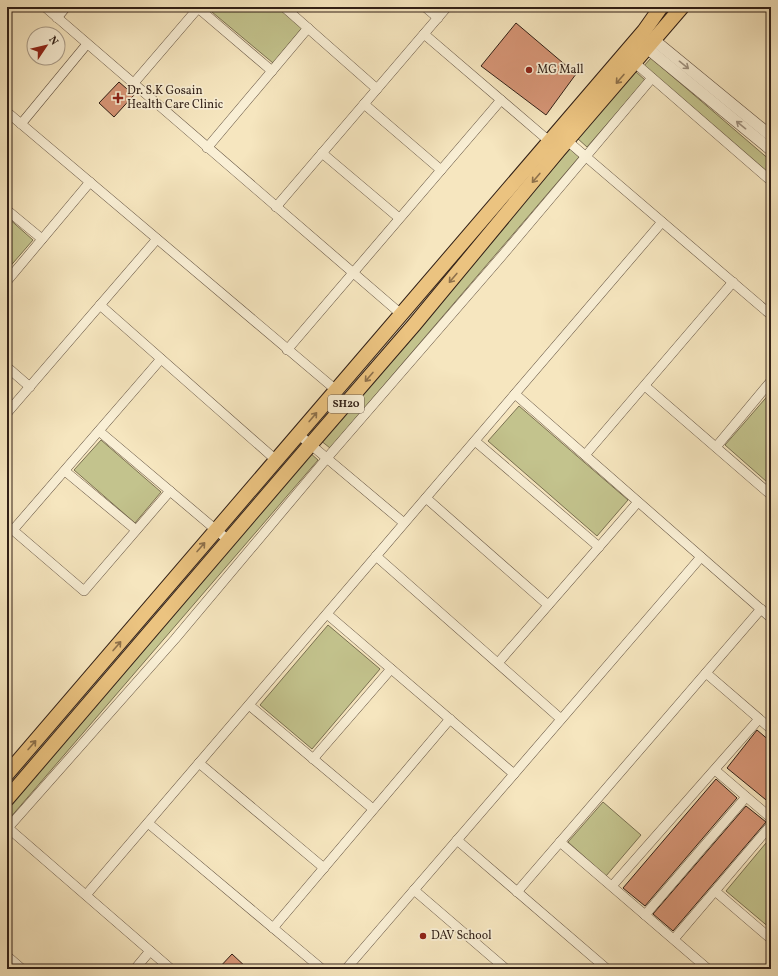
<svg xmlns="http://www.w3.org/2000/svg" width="778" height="976" font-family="Vollkorn,serif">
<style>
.green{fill:#c3c38d;stroke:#7a7152}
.building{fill:#d69576;stroke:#301f16}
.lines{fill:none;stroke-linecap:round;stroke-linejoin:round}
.minor-casing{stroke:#625140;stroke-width:10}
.tertiary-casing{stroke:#625140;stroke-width:12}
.primary-casing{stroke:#301f16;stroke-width:16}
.minor{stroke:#f9efd5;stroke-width:9}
.tertiary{stroke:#f9efd5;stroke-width:11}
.primary{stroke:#ebc380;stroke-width:14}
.oneway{stroke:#9f917f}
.oneway2{stroke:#8e714b}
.poi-dot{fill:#8f2418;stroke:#f9efd5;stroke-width:1.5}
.labels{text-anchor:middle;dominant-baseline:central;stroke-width:3.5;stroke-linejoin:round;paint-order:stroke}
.shield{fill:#f9efd5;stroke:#6c5d4f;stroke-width:1}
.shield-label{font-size:11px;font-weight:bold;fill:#301f16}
.poi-label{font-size:12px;fill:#301f16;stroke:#f9efd5;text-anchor:start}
</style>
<rect width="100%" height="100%" fill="#f6e6bf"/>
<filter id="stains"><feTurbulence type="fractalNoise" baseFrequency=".005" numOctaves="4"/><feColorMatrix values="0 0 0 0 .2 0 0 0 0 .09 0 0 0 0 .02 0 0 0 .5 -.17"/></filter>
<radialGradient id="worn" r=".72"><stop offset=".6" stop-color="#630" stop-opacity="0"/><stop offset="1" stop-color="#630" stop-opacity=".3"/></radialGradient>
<!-- green -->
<g class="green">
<path d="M 206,7 L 277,7 L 302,28 L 273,63 Z"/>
<path d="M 651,58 L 771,161 L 771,177 L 643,67 Z"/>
<path d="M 635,71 L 645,80 L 587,147 L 577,138 Z"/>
<path d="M 570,149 L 579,157 L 330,448 L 320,440 Z"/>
<path d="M 7,217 L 33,240 L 7,270 Z"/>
<path d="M 771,392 L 771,478 L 767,482 L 725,445 Z"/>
<path d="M 519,406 L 628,500 L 597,536 L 488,441 Z"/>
<path d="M 101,440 L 161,492 L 135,523 L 74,470 Z"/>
<path d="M 309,452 L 318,460 L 9,819 L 7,816 L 7,803 Z"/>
<path d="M 328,625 L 380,669 L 312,749 L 260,705 Z"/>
<path d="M 603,802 L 641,835 L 606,876 L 568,842 Z"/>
<path d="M 771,837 L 771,929 L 726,891 Z"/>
</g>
<!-- building -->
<g class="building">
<path d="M 516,23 L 576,74 L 546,115 L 481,66 Z"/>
<path d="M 119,82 L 134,95 L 114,117 L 99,103 Z"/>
<path d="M 757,730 L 771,742 L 771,804 L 727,768 Z"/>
<path d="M 716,779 L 737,798 L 645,906 L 623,888 Z"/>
<path d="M 746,806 L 766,822 L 673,931 L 653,914 Z"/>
<path d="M 232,954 L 248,969 L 218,969 Z"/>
</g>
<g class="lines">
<defs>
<g id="minor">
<path d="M 45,7 L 401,314"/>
<path d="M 284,7 L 377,89"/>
<path d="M 425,7 L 438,18"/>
<path d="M 198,8 L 272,71"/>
<path d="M 57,18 L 66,7"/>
<path d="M 424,34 L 549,141"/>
<path d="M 635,63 L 771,181"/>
<path d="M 133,84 L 199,7"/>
<path d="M 364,104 L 441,170"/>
<path d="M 7,112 L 336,390"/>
<path d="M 21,124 L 87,44"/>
<path d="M 564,138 L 771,315"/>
<path d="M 207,148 L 308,28"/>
<path d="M 322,153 L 399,218"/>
<path d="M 276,207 L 447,7"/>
<path d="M 7,210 L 42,239"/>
<path d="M 7,281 L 90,182"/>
<path d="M 100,305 L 276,460"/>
<path d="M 287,350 L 501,100"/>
<path d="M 7,367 L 30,387"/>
<path d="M 645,386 L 771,495"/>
<path d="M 515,394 L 771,618"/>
<path d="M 7,413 L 157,239"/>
<path d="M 99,431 L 228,540"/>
<path d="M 298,434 L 404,523"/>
<path d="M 475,441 L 599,547"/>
<path d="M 716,447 L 771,381"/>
<path d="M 585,455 L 733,282"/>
<path d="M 65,471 L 136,530"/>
<path d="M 426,498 L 548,605"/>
<path d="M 7,525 L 84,591 L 170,491"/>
<path d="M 13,530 L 161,359"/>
<path d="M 376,556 L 561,719"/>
<path d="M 327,614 L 514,774"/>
<path d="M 498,663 L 638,502"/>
<path d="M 706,673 L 771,729"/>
<path d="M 249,705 L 373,809"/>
<path d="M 313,759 L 391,669"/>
<path d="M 199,763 L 324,868"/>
<path d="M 715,770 L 771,818"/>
<path d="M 148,823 L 322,969"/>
<path d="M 7,827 L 171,969"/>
<path d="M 7,829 L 175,639 L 327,458 L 501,257 L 652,78"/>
<path d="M 457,840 L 607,969"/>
<path d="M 560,842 L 708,969"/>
<path d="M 612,886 L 759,719"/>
<path d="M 414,890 L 506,969"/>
<path d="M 715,891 L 771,939"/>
<path d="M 517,892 L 761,609"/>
<path d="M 86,895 L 662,222"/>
<path d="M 645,915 L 746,797"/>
<path d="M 273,928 L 450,719"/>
<path d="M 674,939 L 771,825"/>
<path d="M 7,956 L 22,969"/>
<path d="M 135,969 L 150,951"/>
<path d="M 346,969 L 701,557"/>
</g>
<g id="tertiary">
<path d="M 654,40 L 771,136"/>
<path d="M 647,48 L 771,150"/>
</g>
<g id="primary">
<path d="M 7,774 L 644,31 L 661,7"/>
<path d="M 7,799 L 311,444 L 414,325 L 559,150 L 682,7"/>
</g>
</defs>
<!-- minor casing -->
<use href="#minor" class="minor-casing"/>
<!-- tertiary casing -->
<use href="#tertiary" class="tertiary-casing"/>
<!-- primary casing -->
<use href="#primary" class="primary-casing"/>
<!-- minor -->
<use href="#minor" class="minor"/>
<!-- tertiary -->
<use href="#tertiary" class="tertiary"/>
<!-- primary -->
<use href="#primary" class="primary"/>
</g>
<!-- one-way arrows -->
<defs><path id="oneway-shaft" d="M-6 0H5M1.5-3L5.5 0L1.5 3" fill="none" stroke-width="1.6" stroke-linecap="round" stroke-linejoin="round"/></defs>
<g class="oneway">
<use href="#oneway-shaft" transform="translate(684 65) rotate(39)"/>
<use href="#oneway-shaft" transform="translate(741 125) rotate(-141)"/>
</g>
<g class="oneway2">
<use href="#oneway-shaft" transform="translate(620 79) rotate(131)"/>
<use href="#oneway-shaft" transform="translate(536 178) rotate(130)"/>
<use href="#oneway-shaft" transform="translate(453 278) rotate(130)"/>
<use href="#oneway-shaft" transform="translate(369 377) rotate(131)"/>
<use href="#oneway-shaft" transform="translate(313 417) rotate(-50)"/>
<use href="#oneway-shaft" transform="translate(201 547) rotate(-49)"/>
<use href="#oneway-shaft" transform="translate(117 646) rotate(-49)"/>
<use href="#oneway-shaft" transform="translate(32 745) rotate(-49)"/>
</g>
<!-- markers -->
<g class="poi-dot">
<circle cx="529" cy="70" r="4"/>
<path d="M116 92h4v4h4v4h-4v4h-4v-4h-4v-4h4z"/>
<circle cx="423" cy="936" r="4"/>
</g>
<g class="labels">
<!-- shield labels -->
<rect class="shield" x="328" y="395" width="36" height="18" rx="3"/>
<g class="shield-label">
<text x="346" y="404">SH20</text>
</g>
<!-- poi labels -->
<g class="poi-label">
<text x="537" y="70">MG Mall</text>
<text x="127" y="91">Dr. S.K Gosain<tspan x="127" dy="14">Health Care Clinic</tspan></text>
<text x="431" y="936">DAV School</text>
</g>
</g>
<!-- margin -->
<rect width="778" height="976" fill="none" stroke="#f6e6bf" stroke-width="24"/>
<rect x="8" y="8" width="762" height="960" fill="none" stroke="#301f16" stroke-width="2"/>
<rect x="12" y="12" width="754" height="952" fill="none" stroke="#301f16"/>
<!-- north arrow -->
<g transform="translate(46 46) rotate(55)"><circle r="19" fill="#f9efd5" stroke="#a99c89"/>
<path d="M0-3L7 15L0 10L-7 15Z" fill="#8f2418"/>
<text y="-6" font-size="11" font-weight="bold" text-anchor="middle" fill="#301f16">N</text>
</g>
<rect width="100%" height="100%" filter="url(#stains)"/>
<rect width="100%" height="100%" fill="url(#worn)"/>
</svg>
